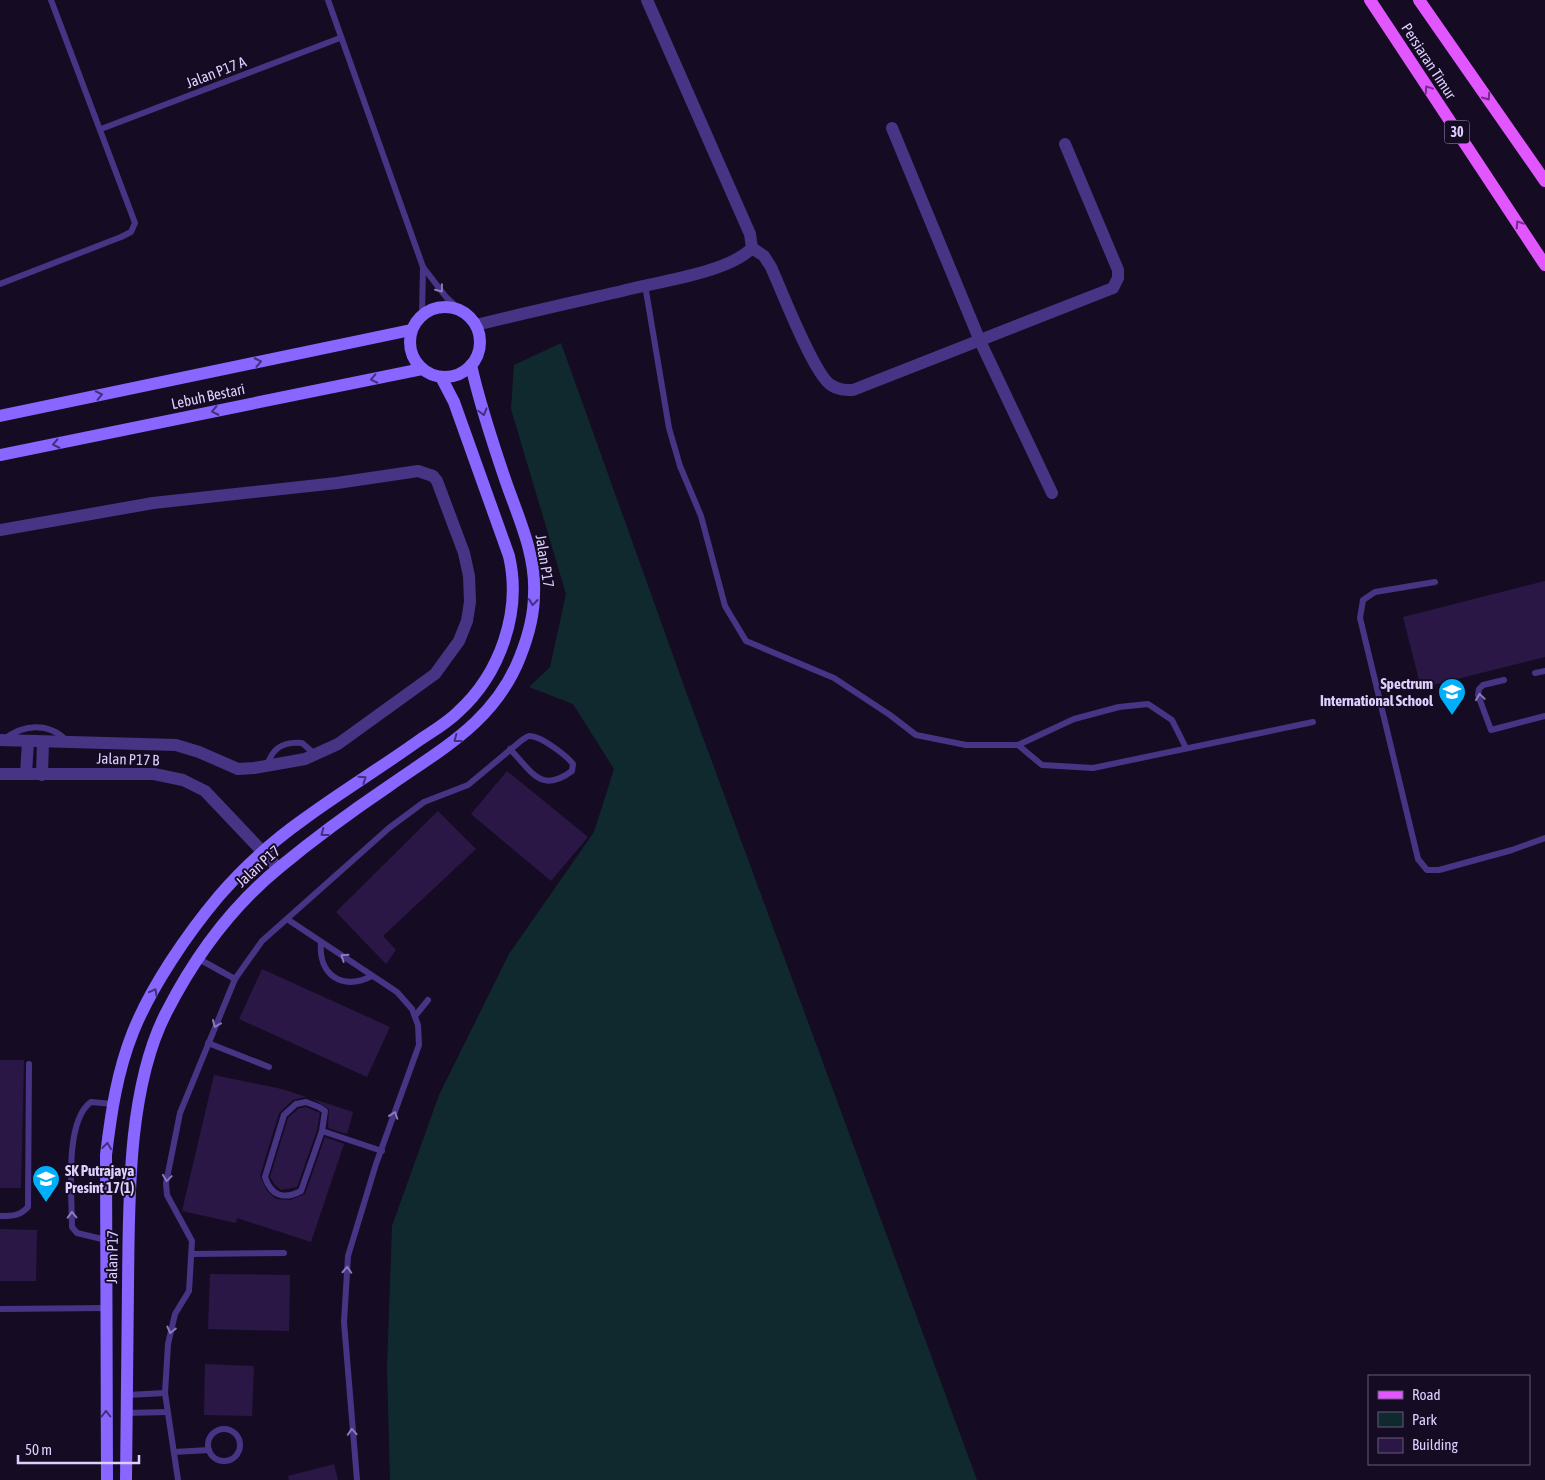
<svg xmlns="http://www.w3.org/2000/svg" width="1545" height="1480" font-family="'Asap Condensed',sans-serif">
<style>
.green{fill:#0f292e}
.building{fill:#2a1746}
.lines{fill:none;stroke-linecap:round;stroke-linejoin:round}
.lane{stroke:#483485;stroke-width:6}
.street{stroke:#483485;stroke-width:12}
.secondary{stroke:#86f;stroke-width:12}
.primary{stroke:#e256ff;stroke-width:12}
.oneway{stroke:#712d86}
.oneway2{stroke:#8c7abc}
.oneway3{stroke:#43307b}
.labels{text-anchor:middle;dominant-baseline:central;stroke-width:4;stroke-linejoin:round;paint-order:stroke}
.shield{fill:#150c23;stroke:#a294bd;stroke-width:1}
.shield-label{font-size:14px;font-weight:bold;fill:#decfff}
.street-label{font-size:15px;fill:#decfff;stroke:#150c23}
.poi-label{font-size:15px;font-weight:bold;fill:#decfff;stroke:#150c23;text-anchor:end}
</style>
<rect width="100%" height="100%" fill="#150c23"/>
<!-- green -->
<path class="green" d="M 561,343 L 684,686 L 977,1480 L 390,1480 L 387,1368 L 392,1226 L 439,1095 L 509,954 L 594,832 L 614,769 L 573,704 L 529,687 L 550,667 L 566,594 L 511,409 L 514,365 Z"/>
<!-- building -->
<g class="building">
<path d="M 1545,581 L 1545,657 L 1421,688 L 1403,617 Z"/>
<path d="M 507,771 L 588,837 L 551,881 L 471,814 Z"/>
<path d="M 438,811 L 476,849 L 383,936 L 396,950 L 386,964 L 336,912 Z"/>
<path d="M 262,969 L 390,1027 L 367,1077 L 239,1019 Z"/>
<path d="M 0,1060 L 24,1060 L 21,1188 L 0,1188 Z"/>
<path d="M 214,1075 L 282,1089 L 306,1097 L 293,1100 L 279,1113 L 260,1176 L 267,1191 L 276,1199 L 290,1200 L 305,1194 L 325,1137 L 344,1144 L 311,1242 L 237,1218 L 236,1223 L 182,1211 Z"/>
<path d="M 313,1099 L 353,1112 L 347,1134 L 328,1128 L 329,1109 Z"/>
<path d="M 306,1107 L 320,1113 L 317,1130 L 297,1187 L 281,1190 L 275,1185 L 270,1177 L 288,1118 L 298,1109 Z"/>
<path d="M 0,1229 L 37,1230 L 36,1281 L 0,1281 Z"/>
<path d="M 210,1274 L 290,1275 L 289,1331 L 208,1329 Z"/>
<path d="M 205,1364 L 254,1366 L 252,1416 L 204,1415 Z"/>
<path d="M 334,1464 L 338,1480 L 289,1480 L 288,1476 Z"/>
</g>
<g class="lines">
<!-- lane -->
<g class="lane">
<path d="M 328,0 L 423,267 L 446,297 L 460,310"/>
<path d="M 101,129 L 340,38"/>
<path d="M 0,284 L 121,237 L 131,232 L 135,223 L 51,0"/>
<path d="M 645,285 L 669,428 L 680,466 L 701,516 L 725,606 L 746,641 L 834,678 L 890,715 L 916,735 L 966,745 L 1018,745 L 1042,765 L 1093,768 L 1313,722"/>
<path d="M 422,314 L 423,267"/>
<path d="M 1435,582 L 1375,592 L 1363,600 L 1360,618 L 1418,859 L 1427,870 L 1439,870 L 1512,850 L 1545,838"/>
<path d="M 1535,673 L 1545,671"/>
<path d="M 1504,680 L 1483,685 L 1479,689 L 1478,695 L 1491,730 L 1545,716"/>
<path d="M 3,740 C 23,724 48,722 66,740"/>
<path d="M 1018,745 L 1074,719 L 1119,707 L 1148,704 L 1172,720 L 1186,748"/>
<path d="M 267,766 C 272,748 283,741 302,743 L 316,755"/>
<path d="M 287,919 L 397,992 L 412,1009 L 418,1025 L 419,1045 L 376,1164 L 348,1256 L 344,1322 L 357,1480"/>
<path d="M 321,942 C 318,975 342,991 372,976"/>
<path d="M 197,958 L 235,979"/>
<path d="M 415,1016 L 428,1000"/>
<path d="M 208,1043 L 269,1067"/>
<path d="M 306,1102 L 319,1107 L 325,1111 L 322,1131 L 301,1191 C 284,1200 271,1196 265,1177 L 284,1115 L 296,1104 Z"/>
<path d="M 322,1131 L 382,1151"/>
<path d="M 0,1216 C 12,1216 20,1216 28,1207 L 29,1064"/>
<path d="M 106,1240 L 77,1233 L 72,1227 C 72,1196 64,1121 91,1102 L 113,1104"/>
<path d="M 192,1254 L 284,1253"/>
<path d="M 0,1309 L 106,1308"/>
<path d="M 127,1395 L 165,1393"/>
<path d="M 127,1413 L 167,1412"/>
<circle cx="224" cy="1445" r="16"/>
<path d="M 174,1452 L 209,1450"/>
<path d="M 178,1480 L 165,1393 L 168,1344 L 175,1314 L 189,1291 L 192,1241 L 167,1195 L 166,1183 L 180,1113 L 235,979 L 262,941 L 389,828 L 424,802 L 468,785 L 522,740 C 524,739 526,737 529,736 C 540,735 567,756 573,764 L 572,771 C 541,794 532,772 510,749"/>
</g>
<!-- street -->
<g class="street">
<path d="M 892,128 L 980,341 L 1052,493"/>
<path d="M 752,248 L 764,256 L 771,267 C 781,289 814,375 831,385 C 838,390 845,390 853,390 L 1113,288 L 1118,278 L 1118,270 L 1065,144"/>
<path d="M 476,325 C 525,313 574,302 622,291 C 656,282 728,273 752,248 L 750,234 L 647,0"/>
<path d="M 0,530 L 153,503 L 337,483 L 418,471 L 433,476 L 437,481 L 464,553 L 469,576 L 470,602 L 467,621 L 459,641 L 435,674 L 338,744 L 305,759 L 254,768 L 238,769 L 199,752 L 176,745 L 0,740"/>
<path d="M 0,774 L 154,774 L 183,780 L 205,791 L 278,868"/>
<path d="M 26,774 L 28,741"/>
<path d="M 42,775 L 43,742"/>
</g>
<!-- secondary -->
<g class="secondary">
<circle cx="445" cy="342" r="35"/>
<path d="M 0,416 L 411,330"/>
<path d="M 0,455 L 422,369"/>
<path d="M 107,1480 L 106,1155 C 111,1113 117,1072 133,1032 C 151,987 187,934 219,896 C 243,868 273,841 304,819 C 342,791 382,767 421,739 C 433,731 447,723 458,712 C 500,674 522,612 509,556 L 454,402 L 441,377"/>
<path d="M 126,1480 C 127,1415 127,1351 128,1286 C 129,1203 127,1089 166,1013 C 194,958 232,906 280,867 C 315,838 352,811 389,786 C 443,748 495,721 520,657 C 528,637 534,616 534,594 C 536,555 519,519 506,482 C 493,444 480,405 471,365"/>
</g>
<!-- primary -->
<g class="primary">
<path d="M 1370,0 L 1545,265"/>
<path d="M 1419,0 L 1545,181"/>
</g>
</g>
<!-- one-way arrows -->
<defs><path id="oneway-chevron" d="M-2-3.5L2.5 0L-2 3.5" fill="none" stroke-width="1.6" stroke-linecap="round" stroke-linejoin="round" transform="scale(1.25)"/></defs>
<g class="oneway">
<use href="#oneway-chevron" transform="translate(1428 89) rotate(-124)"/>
<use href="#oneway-chevron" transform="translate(1487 97) rotate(55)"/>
<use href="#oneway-chevron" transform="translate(1519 224) rotate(-123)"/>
</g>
<g class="oneway2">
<use href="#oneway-chevron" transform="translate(440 289) rotate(52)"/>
<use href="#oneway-chevron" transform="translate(1480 697) rotate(-98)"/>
<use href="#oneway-chevron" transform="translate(344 957) rotate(-146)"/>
<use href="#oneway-chevron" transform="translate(216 1024) rotate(113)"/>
<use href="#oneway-chevron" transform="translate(394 1115) rotate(-71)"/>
<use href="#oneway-chevron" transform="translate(167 1178) rotate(98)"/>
<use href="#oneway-chevron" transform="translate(72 1215) rotate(-91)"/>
<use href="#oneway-chevron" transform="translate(347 1270) rotate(-87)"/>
<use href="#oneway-chevron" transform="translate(171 1330) rotate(103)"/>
<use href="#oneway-chevron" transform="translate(352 1432) rotate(-94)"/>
</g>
<g class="oneway3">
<use href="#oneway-chevron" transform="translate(258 362) rotate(-12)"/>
<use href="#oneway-chevron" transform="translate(374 379) rotate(168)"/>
<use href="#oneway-chevron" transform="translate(99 395) rotate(-12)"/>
<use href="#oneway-chevron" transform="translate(215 411) rotate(168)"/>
<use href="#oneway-chevron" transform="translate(483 412) rotate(74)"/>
<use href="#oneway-chevron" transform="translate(56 444) rotate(168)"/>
<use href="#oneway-chevron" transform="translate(533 602) rotate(96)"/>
<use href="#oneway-chevron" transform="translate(457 739) rotate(143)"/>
<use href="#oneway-chevron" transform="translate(363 779) rotate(-34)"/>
<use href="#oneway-chevron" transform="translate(324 833) rotate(143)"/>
<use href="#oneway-chevron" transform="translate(154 992) rotate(-62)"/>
<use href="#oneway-chevron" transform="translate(107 1146) rotate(-83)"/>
<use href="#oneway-chevron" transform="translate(106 1414) rotate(-90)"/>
</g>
<!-- icons -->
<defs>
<symbol id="school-pin" viewBox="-11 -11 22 30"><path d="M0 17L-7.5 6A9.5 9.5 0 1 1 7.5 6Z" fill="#00affa" stroke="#150c23"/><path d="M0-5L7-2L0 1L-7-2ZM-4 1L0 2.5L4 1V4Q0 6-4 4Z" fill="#fff"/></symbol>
</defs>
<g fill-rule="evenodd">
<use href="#school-pin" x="1436" y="676" width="32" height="43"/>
<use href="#school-pin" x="30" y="1163" width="32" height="43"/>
</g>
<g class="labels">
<!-- shield labels -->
<rect class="shield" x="1444.5" y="120.5" width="25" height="23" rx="4"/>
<g class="shield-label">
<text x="1457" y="132">30</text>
</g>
<!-- street labels -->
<g class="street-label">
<text transform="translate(1429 61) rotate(57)">Persiaran Timur</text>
<text transform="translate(216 72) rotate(-21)">Jalan P17 A</text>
<text transform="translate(208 396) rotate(-12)">Lebuh Bestari</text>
<text transform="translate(545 561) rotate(81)">Jalan P17</text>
<text transform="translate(128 759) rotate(2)">Jalan P17 B</text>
<text transform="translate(258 866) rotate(-42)">Jalan P17</text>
<text transform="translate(112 1257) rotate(-89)">Jalan P17</text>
</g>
<!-- poi labels -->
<g class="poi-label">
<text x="1433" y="683">Spectrum<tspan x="1433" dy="17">International School</tspan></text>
<text x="65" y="1170" text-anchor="start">SK Putrajaya<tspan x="65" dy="17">Presint 17(1)</tspan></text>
</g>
</g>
<!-- legend -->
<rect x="1368" y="1375" width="162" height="90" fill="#150c23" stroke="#655a7b"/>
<rect x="1378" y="1391" width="25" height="8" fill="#e256ff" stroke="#655a7b"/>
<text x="1412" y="1400" font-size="15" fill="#decfff">Road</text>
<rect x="1378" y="1412" width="25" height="15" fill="#0f292e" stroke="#655a7b"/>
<text x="1412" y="1425" font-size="15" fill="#decfff">Park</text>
<rect x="1378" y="1438" width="25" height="15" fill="#2a1746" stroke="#655a7b"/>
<text x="1412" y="1450" font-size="15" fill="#decfff">Building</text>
<!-- scale -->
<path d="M18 1455v8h121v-8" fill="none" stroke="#decfff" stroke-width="2.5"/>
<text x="25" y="1455" font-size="15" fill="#decfff" stroke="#150c23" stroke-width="4" paint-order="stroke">50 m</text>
</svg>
